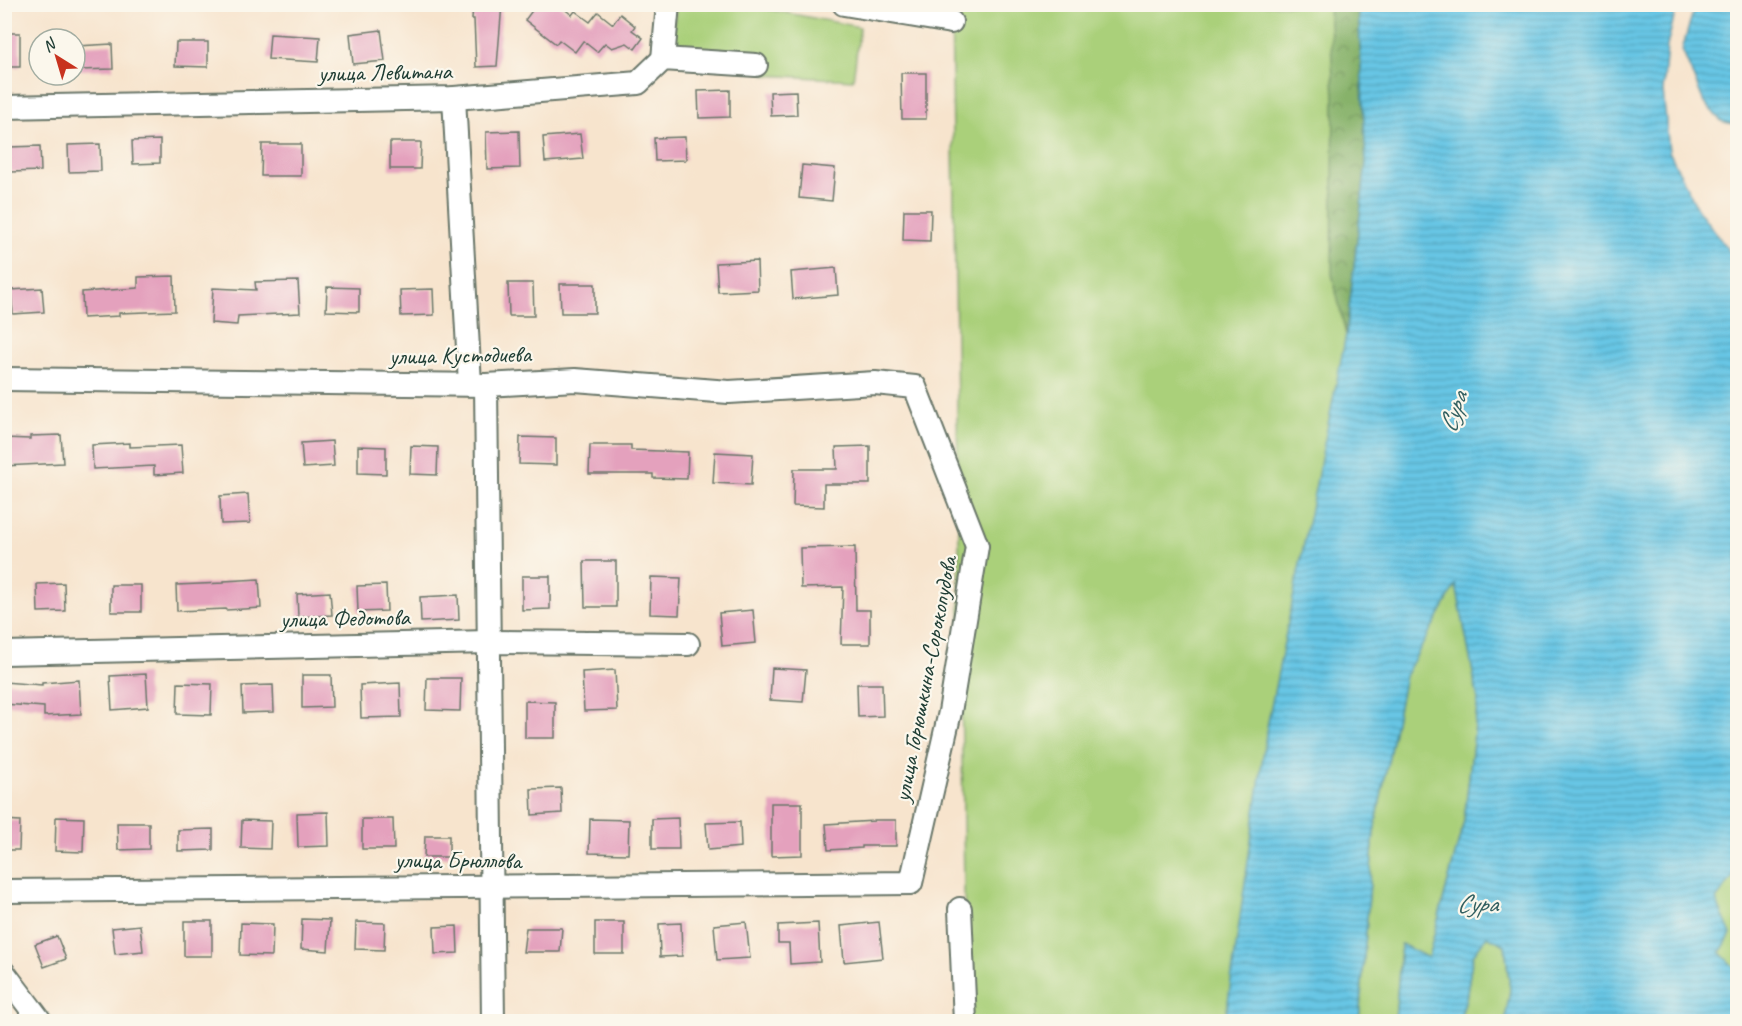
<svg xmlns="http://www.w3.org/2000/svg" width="1742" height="1026" font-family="Caveat,sans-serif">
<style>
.green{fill:#aad07a;stroke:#648657;stroke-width:1.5}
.forest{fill:url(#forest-crowns);stroke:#53784f;stroke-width:1.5}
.water{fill:url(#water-rules);stroke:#43828c;stroke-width:1.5}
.building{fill:#e4a1bd}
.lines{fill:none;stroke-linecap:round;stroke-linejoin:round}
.minor-casing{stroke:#6b776a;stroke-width:26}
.minor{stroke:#fff;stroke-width:22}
.labels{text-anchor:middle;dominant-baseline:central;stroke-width:4.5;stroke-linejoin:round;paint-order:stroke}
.street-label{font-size:24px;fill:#1f3d34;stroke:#fbf7ec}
.water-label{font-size:26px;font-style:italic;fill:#315f60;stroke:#fbf7ec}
</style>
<defs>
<pattern id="forest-crowns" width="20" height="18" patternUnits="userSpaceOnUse" patternTransform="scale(1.5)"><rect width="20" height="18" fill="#87b26a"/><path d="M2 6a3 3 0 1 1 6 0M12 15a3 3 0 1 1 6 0" fill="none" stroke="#6e9258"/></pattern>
<pattern id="water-rules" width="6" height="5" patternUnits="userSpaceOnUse" patternTransform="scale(1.5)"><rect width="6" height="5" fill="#67c6e5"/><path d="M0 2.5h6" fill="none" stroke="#54a2ba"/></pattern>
</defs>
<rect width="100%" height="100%" fill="#fbf7ec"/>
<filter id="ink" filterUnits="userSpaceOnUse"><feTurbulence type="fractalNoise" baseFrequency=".0167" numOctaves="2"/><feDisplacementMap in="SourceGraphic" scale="12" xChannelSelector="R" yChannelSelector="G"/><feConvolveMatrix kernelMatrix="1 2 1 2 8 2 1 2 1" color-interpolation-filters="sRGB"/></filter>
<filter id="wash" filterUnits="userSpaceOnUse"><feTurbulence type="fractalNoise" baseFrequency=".008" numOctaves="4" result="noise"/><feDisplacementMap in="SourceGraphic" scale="24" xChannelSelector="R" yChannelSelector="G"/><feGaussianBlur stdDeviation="1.35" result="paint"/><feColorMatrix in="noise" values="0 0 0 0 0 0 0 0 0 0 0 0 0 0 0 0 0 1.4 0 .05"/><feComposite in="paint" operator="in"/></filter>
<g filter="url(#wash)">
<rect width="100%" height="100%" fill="#f7e4cd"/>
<!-- green -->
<g class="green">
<path d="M 676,5 L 746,5 L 860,27 L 853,80 L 765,75 L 763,57 L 671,50 Z"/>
<path d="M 951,5 L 1334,5 L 1346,335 L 1226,1021 L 966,1021 Z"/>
<path d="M 1456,584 L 1478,699 L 1464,821 L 1428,958 L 1401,944 L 1395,1021 L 1359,1022 L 1374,832 L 1405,675 Z"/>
<path d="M 1734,874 L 1737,874 L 1737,970 L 1720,953 L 1715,900 Z"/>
<path d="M 1487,935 L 1505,945 L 1510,990 L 1505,1021 L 1459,1022 L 1466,999 L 1473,955 Z"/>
</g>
<!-- forest -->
<path class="forest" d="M 1329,5 L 1358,5 L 1366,163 L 1346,335 L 1332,274 L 1334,97 Z"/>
<!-- water -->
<g class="water">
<path d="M 1358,5 L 1677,5 L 1667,46 L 1663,91 L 1669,151 L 1697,208 L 1734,258 L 1737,260 L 1738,874 L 1734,875 L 1716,900 L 1731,934 L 1720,953 L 1737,970 L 1737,1021 L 1505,1021 L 1510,990 L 1505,945 L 1487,936 L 1473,955 L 1466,999 L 1459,1021 L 1395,1021 L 1401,944 L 1428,958 L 1464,821 L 1478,699 L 1456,585 L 1405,676 L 1374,832 L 1359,1021 L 1227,1021 L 1226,1016 L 1267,727 L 1346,335 L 1366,163 Z"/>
<path d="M 1695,5 L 1737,5 L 1737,125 L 1721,121 L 1704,102 L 1682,50 Z"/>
</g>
<g id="blocks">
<!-- building -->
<g class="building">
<path d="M 473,4 L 502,4 L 497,66 L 476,67 L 474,19 L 472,19 Z"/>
<path d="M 537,4 L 558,4 L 572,15 L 575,11 L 590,22 L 598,12 L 613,24 L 620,14 L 635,26 L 632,30 L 643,38 L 635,49 L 627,43 L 612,48 L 605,43 L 597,52 L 583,41 L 575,52 L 559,40 L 556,44 L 525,20 Z"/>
<path d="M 381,30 L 385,61 L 353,64 L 350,34 Z"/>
<rect x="4" y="33" width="16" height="34"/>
<path d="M 270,34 L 320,37 L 318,62 L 268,59 Z"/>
<path d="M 176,42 L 208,42 L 208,67 L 175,66 Z"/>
<path d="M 112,44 L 113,69 L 78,70 L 77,46 Z"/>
<path d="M 901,73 L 926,73 L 926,119 L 902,119 Z"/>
<path d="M 730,90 L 730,117 L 699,118 L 698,91 Z"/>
<path d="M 796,91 L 797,115 L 771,116 L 770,92 Z"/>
<path d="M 519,131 L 520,168 L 487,169 L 486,132 Z"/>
<path d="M 580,134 L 583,159 L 545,162 L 543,137 Z"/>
<path d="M 685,137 L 686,160 L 655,161 L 654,138 Z"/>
<path d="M 160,140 L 160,163 L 133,164 L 132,141 Z"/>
<path d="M 390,142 L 421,142 L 420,169 L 390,169 Z"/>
<path d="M 100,144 L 101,171 L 69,172 L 68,145 Z"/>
<path d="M 262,144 L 301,144 L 301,176 L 261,176 Z"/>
<path d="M 40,146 L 41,171 L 10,172 L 9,147 Z"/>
<path d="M 802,165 L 835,168 L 832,201 L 799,198 Z"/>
<path d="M 904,210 L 931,210 L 930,241 L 903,240 Z"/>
<path d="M 757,261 L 758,290 L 718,292 L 716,263 Z"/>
<path d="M 836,268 L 838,295 L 793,299 L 791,272 Z"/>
<path d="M 174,276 L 175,311 L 119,313 L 119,316 L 83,318 L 82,292 L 138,288 L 138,277 Z"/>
<path d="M 298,281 L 300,313 L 238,316 L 237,325 L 211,323 L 213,288 L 256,290 L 255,282 Z"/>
<path d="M 508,283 L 533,283 L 534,316 L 509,316 Z"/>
<path d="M 560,284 L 595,284 L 595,313 L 561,313 Z"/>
<path d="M 327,287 L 359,288 L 359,312 L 326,311 Z"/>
<path d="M 42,288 L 44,312 L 13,314 L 11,290 Z"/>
<path d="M 433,289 L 434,315 L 401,316 L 400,290 Z"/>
<path d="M 61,435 L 63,463 L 4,466 L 4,438 L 30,439 L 30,436 Z"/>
<path d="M 520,437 L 556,438 L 556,465 L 519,464 Z"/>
<path d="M 332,441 L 334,466 L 303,468 L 301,443 Z"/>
<path d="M 130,443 L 130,447 L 181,445 L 183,473 L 154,475 L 154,466 L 93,469 L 92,445 Z"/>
<path d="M 590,445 L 631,445 L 631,450 L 688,452 L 687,479 L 653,478 L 653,474 L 589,474 Z"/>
<path d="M 358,446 L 386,447 L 386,474 L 358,473 Z"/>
<path d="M 411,446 L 438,447 L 437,475 L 410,474 Z"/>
<path d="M 870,446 L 870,484 L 824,484 L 824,507 L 793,506 L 794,469 L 837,469 L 836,447 Z"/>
<path d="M 715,452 L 753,454 L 751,485 L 713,483 Z"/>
<path d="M 248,494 L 250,523 L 221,524 L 220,496 Z"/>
<path d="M 855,547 L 856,610 L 870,610 L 870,644 L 841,644 L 843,587 L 801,588 L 800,548 Z"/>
<path d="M 584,561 L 616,561 L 616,607 L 585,607 Z"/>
<path d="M 522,576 L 550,576 L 550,609 L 522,610 Z"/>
<path d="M 651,577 L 681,578 L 679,615 L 650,614 Z"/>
<path d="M 259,579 L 261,608 L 226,610 L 226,609 L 177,611 L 176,585 L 224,583 L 224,581 Z"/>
<path d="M 64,583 L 65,611 L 38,612 L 37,584 Z"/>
<rect x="111" y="585" width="30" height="27"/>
<path d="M 386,585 L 387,611 L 358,612 L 357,586 Z"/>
<path d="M 330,592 L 332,615 L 298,617 L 297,594 Z"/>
<path d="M 458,595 L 459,620 L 421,622 L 420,597 Z"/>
<path d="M 753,610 L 756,643 L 722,646 L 719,613 Z"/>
<path d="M 772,668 L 806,670 L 803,702 L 770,700 Z"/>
<path d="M 615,670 L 617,710 L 584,711 L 582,672 Z"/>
<path d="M 146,674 L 148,707 L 112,710 L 110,676 Z"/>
<path d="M 302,675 L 331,675 L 332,707 L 302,708 Z"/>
<path d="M 427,678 L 461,678 L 460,711 L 426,710 Z"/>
<path d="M 79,680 L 81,714 L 44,716 L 44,707 L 4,704 L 4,682 L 42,685 L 42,683 Z"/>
<path d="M 178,683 L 212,684 L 211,715 L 177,714 Z"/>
<path d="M 400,683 L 401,717 L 361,718 L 360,685 Z"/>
<path d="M 857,684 L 882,684 L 883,716 L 858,717 Z"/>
<path d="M 273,685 L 274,712 L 243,713 L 242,686 Z"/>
<path d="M 525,701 L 555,702 L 555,738 L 525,738 Z"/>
<path d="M 561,788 L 562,813 L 532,815 L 531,789 Z"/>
<path d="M 771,803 L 802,803 L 802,855 L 771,856 Z"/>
<path d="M 328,812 L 329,846 L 298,847 L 297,813 Z"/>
<path d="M 56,817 L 84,818 L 83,852 L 55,851 Z"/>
<path d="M 678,818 L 679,849 L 652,849 L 652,819 Z"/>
<path d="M 362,819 L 393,819 L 394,849 L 362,849 Z"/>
<path d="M 590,819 L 629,820 L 628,854 L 589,853 Z"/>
<path d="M 4,820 L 20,821 L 19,850 L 4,850 Z"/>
<path d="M 242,820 L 271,821 L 270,849 L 241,848 Z"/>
<path d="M 874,820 L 896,820 L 896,846 L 862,846 L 862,848 L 828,850 L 826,824 L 874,821 Z"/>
<path d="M 740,822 L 741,847 L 708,850 L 706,823 Z"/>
<path d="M 117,823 L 149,823 L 149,849 L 118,850 Z"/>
<path d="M 213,829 L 213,850 L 178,851 L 178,830 Z"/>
<path d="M 425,836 L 449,836 L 449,857 L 424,857 Z"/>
<path d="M 302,919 L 330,920 L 328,951 L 301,949 Z"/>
<rect x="184" y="921" width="28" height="35"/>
<path d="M 356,922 L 385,923 L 384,950 L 355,949 Z"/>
<rect x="595" y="922" width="29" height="32"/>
<path d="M 746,922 L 750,958 L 717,960 L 714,925 Z"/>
<path d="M 879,922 L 883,958 L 844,962 L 841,926 Z"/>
<path d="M 241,923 L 273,924 L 272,956 L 240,955 Z"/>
<path d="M 681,923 L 682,956 L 660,957 L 659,924 Z"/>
<path d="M 818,923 L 820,962 L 790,964 L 789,943 L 778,943 L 778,925 Z"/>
<path d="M 140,925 L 143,951 L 115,954 L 112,928 Z"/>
<path d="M 457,926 L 458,953 L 435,954 L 434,927 Z"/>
<path d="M 526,928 L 562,928 L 560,952 L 523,952 Z"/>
<path d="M 57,936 L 66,959 L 44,967 L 35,944 Z"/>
</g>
</g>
</g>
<g filter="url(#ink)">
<use href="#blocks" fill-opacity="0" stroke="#6b776a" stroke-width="1.5"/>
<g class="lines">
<defs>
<g id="minor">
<path d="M 844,4 L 951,22"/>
<path d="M 663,59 L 668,4"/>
<path d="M 454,98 L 470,384"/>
<path d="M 4,107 L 454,98 L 638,83 L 663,59 L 756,65"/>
<path d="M 4,379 L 486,385 L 575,380 L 729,392 L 875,383 L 915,387 L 977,546 L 950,712 L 911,883 L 4,891"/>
<path d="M 486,385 L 493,1022"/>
<path d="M 4,653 L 489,642 L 688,644"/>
<path d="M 960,909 L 965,1022"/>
<path d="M 4,973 L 41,1022"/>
</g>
</defs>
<!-- minor casing -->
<use href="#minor" class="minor-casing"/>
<!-- minor -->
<use href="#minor" class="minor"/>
</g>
</g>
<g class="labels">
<!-- street labels -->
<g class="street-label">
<text transform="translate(385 72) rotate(-1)">улица Левитана</text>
<text transform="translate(460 355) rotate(-1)">улица Кустодиева</text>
<text transform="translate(345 618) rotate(-1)">улица Федотова</text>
<text transform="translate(925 679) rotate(-79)">улица Горюшкина-Сорокопудова</text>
<text x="458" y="860">улица Брюллова</text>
</g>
<!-- water labels -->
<g class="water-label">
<text transform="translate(1453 412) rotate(-71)">Сура</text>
<text x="1477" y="903">Сура</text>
</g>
</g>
<!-- margin -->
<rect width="1742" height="1026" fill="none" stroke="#fbf7ec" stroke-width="24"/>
<!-- north arrow -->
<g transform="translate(57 57) rotate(323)"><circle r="28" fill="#fbf7ec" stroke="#a3ada2" stroke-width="1.5"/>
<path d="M0-4.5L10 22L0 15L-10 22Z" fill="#c8321e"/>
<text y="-9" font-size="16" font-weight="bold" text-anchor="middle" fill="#1f3d34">N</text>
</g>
</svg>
